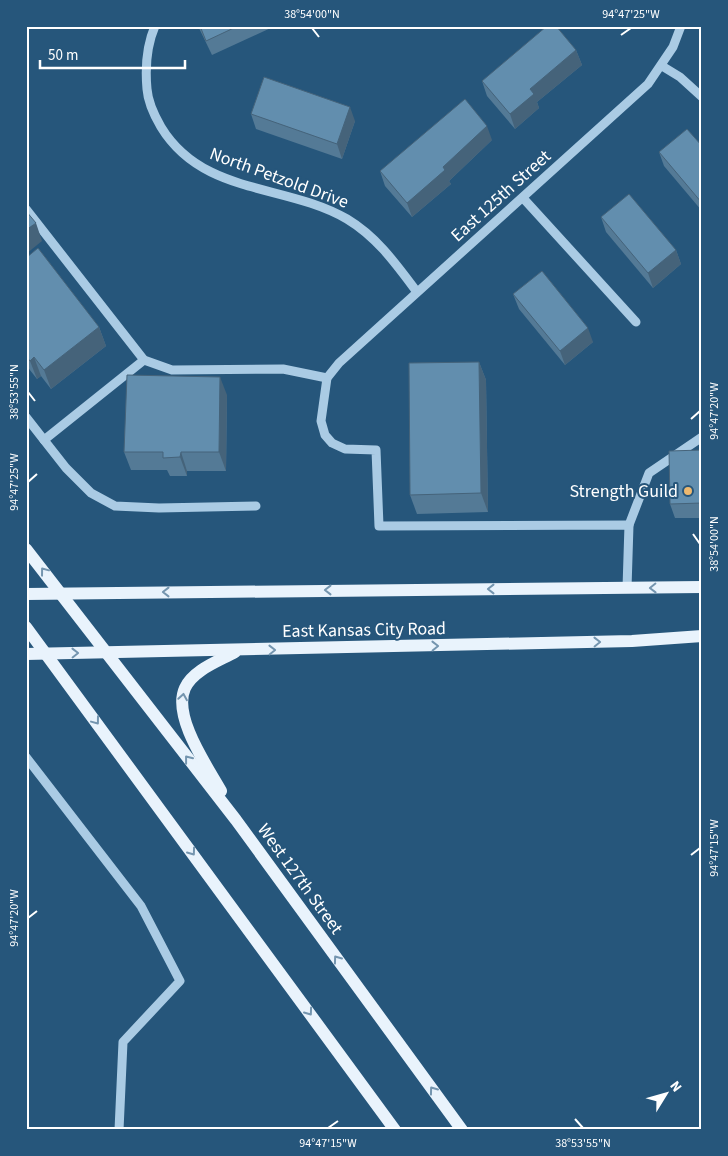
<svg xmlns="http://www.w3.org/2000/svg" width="728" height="1156" font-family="'Source Sans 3',sans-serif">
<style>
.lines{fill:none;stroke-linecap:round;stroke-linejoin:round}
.minor{stroke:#aacbe4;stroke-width:9}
.major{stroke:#e9f3fc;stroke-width:12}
.wall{fill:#547a96}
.shaded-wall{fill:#45637a}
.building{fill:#628eae;stroke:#45637a}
.oneway{stroke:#7495af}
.ticks{fill:none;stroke:#fff;stroke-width:2}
.poi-dot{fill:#edb86f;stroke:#26567b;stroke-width:2}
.labels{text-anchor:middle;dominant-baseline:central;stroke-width:4;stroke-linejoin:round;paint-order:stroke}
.street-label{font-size:18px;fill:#fff;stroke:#26567b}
.poi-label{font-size:18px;fill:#fff;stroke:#26567b;text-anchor:end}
.neatline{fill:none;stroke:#fff;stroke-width:2}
.ticks-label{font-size:12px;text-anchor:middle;fill:#fff}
</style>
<rect width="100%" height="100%" fill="#26567b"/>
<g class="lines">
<!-- minor -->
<g class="minor">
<path d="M 155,26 C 146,47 145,67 147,89 C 148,103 154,115 161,127 C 203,196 285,183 347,219 C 377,237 396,264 417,292"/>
<path d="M 662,66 L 680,77 L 702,97"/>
<path d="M 523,198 L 636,322"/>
<path d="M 26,209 L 144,360 L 172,370 L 283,369 L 327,378"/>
<path d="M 26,417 L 44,440 L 144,360"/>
<path d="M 44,440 L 66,468 L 91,493 L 115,506 L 159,508 L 256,506"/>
<path d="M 629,525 L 649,473 L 702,437"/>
<path d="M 627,588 L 629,525 L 379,526 L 376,450 L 345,449 L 332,443 L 325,435 L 321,421 L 327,378 L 339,363 L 648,84 L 673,47 L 681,26"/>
<path d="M 26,757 L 141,906 L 180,981 L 123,1042 L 119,1130"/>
</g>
<!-- major -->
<g class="major">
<path d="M 26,549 L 236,820 L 462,1130"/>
<path d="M 26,594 L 702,587"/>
<path d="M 26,627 L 395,1130"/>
<path d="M 26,654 L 632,641 L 702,636"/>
<path d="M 221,791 C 207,766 172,716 185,688 C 193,670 219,661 235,652"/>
</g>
</g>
<!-- wall -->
<g class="wall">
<path d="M 198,26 L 275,26 L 212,55 Z"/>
<path d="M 576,50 L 582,65 L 537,102 L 539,108 L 515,129 L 487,96 L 482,81 Z"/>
<path d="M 251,114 L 355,121 L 342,159 L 256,129 Z"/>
<path d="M 492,140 L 449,181 L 451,184 L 412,217 L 385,186 L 380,171 Z"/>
<path d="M 702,146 L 702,211 L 664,166 L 659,152 Z"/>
<path d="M 601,217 L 676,250 L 681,264 L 653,288 L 606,232 Z"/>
<path d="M 26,258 L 99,327 L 106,346 L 51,389 L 41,376 L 37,379 L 26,365 Z"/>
<path d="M 513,294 L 593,342 L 565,365 L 519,309 Z"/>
<path d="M 479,362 L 486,380 L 488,512 L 417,514 L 410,495 Z"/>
<path d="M 227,395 L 226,471 L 187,471 L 187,476 L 170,476 L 167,470 L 131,470 L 124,452 Z"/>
<path d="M 702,450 L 702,518 L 675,518 L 670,504 Z"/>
</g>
<!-- shaded-wall -->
<g class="shaded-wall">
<path d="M 576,50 L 582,65 L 537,102 L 539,108 L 515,129 L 510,114 L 530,89 Z"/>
<path d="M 350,107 L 355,121 L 342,159 L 337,144 Z"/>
<path d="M 487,126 L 492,140 L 449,181 L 451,184 L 412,217 L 407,203 L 443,167 Z"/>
<path d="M 36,223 L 42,241 L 26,254 L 26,230 Z"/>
<path d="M 676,250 L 681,264 L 653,288 L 648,273 Z"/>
<path d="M 99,327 L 106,346 L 51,389 L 44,370 Z"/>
<path d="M 588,328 L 593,342 L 565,365 L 560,351 Z"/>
<path d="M 34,357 L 41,376 L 37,379 L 30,361 Z"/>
<path d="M 479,362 L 486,380 L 488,512 L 481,493 Z"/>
<path d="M 220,377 L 227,395 L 226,471 L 219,452 Z"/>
<path d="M 181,452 L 187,471 L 187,476 L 180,457 Z"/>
</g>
<!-- building -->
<g class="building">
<path d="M 200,26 L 238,26 L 206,41 Z"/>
<path d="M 547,26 L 556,26 L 576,50 L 530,89 L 534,94 L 510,114 L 482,81 Z"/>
<path d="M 264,77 L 350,107 L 337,144 L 251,114 Z"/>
<path d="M 465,99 L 487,126 L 443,167 L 445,170 L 407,203 L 380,171 Z"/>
<path d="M 687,129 L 702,146 L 702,203 L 659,152 Z"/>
<path d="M 629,194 L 676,250 L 648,273 L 601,217 Z"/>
<path d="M 26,211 L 36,223 L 26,230 Z"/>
<path d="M 38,248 L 99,327 L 44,370 L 34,357 L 30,361 L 26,356 L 26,258 Z"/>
<path d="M 542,271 L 588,328 L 560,351 L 513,294 Z"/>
<path d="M 479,362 L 481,493 L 410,495 L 409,363 Z"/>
<path d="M 127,375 L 220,377 L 219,452 L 181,452 L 180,457 L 163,458 L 163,452 L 124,452 Z"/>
<path d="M 702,450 L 702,503 L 670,504 L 669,451 Z"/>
</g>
<!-- one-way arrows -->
<defs><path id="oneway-chevron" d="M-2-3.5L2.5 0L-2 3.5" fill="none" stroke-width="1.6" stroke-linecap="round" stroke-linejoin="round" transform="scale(1.25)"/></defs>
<g class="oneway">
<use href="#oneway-chevron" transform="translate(44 571) rotate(-127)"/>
<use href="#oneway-chevron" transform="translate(653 588) rotate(179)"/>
<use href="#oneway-chevron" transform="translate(491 589) rotate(180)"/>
<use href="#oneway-chevron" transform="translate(328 590) rotate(180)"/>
<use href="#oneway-chevron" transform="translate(166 592) rotate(180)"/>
<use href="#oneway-chevron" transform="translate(597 642) rotate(-1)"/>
<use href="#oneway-chevron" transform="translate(435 646) rotate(-1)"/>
<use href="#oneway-chevron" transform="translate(272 650) rotate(-1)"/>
<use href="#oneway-chevron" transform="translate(75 653) rotate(-1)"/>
<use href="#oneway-chevron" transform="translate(183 697) rotate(-81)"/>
<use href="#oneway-chevron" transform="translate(96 721) rotate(53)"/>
<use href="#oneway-chevron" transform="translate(188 759) rotate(-128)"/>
<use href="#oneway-chevron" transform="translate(192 852) rotate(54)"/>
<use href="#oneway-chevron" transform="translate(337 959) rotate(-126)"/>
<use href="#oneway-chevron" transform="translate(309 1012) rotate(54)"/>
<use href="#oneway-chevron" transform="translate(433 1090) rotate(-126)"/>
</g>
<!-- ticks -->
<path class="ticks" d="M 312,28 L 319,37M 621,35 L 631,28M 28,392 L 35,401M 691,419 L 700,411M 28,482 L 37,474M 693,534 L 700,544M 691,855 L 700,848M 28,918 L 37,911M 575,1119 L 583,1128M 328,1128 L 338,1121"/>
<!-- markers -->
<circle class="poi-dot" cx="688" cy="491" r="5"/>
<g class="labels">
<!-- street labels -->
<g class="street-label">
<text transform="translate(279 178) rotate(20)">North Petzold Drive</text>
<text transform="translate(501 196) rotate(-42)">East 125th Street</text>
<text transform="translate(364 630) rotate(-1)">East Kansas City Road</text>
<text transform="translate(300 879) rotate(54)">West 127th Street</text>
</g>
<!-- poi labels -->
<g class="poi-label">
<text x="678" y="491">Strength Guild</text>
</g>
</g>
<!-- border -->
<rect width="728" height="1156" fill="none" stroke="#26567b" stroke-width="55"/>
<!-- north arrow -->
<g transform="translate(666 1094) rotate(53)" stroke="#26567b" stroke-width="4" paint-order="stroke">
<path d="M0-4L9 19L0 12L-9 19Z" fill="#ffffff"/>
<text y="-8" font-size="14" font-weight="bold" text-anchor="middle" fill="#ffffff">N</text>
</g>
<!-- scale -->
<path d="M40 60v8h145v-8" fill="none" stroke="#ffffff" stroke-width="2.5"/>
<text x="48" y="60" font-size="15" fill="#ffffff" stroke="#26567b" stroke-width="4" paint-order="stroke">50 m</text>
<rect x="28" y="28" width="672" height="1100" class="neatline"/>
<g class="ticks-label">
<text x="312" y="18">38°54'00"N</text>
<text x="631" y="18">94°47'25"W</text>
<text transform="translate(14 392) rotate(-90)" y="4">38°53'55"N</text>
<text transform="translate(714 411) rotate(-90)" y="4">94°47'20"W</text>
<text transform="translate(14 482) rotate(-90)" y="4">94°47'25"W</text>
<text transform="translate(714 544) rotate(-90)" y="4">38°54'00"N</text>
<text transform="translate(714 848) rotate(-90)" y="4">94°47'15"W</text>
<text transform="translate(14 918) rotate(-90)" y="4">94°47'20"W</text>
<text x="328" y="1147">94°47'15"W</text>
<text x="583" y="1147">38°53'55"N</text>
</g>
</svg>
